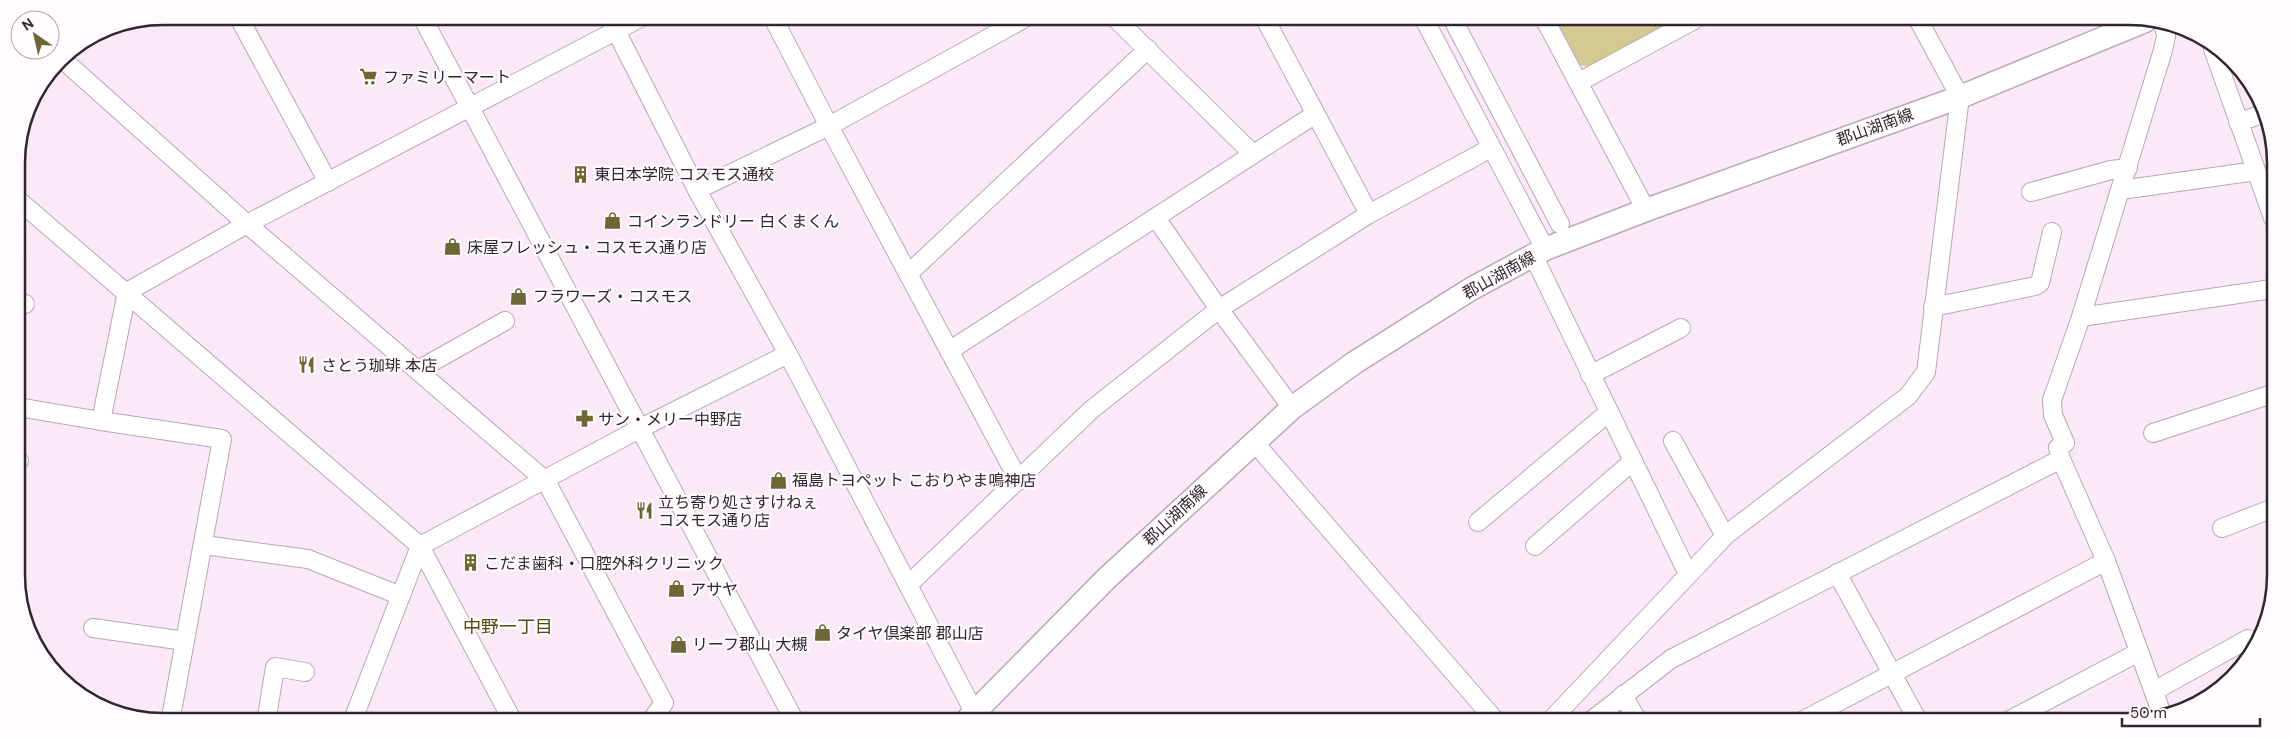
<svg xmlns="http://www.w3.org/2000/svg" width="2292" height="738" font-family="'DM Sans','Noto Sans JP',sans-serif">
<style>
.green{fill:#d2ca90}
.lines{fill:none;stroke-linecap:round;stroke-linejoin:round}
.minor-casing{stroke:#b9a7b6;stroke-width:20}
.major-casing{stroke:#b9a7b6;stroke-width:25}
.minor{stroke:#fff;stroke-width:18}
.major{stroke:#fff;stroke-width:22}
.labels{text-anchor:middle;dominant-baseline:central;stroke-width:4.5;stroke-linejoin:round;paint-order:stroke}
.poi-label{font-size:16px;fill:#2e272d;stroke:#fffbfe;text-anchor:start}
.street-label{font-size:16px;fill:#2e272d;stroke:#fffbfe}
.neighbourhood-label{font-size:18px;fill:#544c0c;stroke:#fffbfe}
.rim{fill:none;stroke:#2e272d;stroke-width:2.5}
</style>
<rect width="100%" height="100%" fill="#fbe9f8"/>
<!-- green -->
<path class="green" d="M 1556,20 L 1678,20 L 1589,67 L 1580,65 Z"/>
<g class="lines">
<defs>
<g id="minor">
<path d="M 238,16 L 328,182"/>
<path d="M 422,17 L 793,718"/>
<path d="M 609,17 L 697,190 L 788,354 L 974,712"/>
<path d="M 773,18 L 829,126 L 1019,481"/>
<path d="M 1116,19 L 1253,154"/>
<path d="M 1265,19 L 1369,214"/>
<path d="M 1424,19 L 1545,249"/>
<path d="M 1453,20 L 1560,224"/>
<path d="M 1545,20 L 1646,210"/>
<path d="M 2213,49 L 2273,218"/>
<path d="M 61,58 L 247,224 L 546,481 L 664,703 L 653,718"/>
<path d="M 1579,82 L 1694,20"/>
<path d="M 2238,122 L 2263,114"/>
<path d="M 697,190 L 829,126 L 1025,18"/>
<path d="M 2121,190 L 2256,171"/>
<path d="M 2031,192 L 2111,170 L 2128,168"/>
<path d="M 17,199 L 420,546 L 511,718"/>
<path d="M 1156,218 L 1219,309 L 1292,408"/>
<path d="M 1533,255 L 1688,574"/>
<path d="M 908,274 L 1148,49"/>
<path d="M 17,303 L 25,304"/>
<path d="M 1933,307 L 2035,286 L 2040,283 L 2052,232"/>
<path d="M 2081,317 L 2272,289"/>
<path d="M 949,351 L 1314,115"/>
<path d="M 418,370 L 505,321"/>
<path d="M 1590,375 L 1681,328"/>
<path d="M 18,407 L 101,421"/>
<path d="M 2153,433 L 2272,394"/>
<path d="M 1673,441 L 1725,536"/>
<path d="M 1254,442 L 1495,720"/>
<path d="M 2061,459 L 2106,561 L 2163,717"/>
<path d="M 18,460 L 19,461"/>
<path d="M 1478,522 L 1609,412"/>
<path d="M 2222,528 L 2271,509"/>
<path d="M 204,545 L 308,559 L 401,596"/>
<path d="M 1535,546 L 1633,461"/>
<path d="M 1837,573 L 1918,721"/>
<path d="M 908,585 L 1091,410 L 1219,309 L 1369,214 L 1491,148"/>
<path d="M 93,628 L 185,641"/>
<path d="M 2154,691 L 2248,639"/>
<path d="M 1623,695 L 1637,720"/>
<path d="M 171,717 L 222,439 L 101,421 L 127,292 L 247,224 L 642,17"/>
<path d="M 267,717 L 275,667 L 305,672"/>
<path d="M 354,717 L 420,546 L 641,428 L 788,354"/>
<path d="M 1551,720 L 1727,534 L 1908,396 L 1926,372 L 1960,97 L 1919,21"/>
<path d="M 1592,720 L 1671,659 L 2061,459 L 2058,448 L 2065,443 L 2053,415 L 2052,400 L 2081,317 L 2163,50 L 2166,36 L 2163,21"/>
<path d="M 1802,721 L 2106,561"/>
<path d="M 2008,721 L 2139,652"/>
</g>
<path id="major" d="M 968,719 L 1107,578 L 1292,408 L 1354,363 L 1471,289 L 1545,249 L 1646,210 L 1960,97 L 2145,21"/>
</defs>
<!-- minor casing -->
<use href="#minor" class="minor-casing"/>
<!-- major casing -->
<use href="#major" class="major-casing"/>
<!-- minor -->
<use href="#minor" class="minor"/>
<!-- major -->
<use href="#major" class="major"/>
</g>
<!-- icons -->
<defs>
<symbol id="supermarket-bare" viewBox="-9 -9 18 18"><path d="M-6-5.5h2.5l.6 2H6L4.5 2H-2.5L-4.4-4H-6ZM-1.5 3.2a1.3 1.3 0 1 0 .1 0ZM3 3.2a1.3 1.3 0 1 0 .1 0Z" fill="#6e6734" stroke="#fffbfe" stroke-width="2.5" paint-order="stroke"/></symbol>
<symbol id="building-bare" viewBox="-9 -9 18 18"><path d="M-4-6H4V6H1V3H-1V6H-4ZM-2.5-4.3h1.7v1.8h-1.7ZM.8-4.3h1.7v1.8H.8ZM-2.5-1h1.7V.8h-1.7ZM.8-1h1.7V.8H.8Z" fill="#6e6734" stroke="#fffbfe" stroke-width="2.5" paint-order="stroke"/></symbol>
<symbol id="shop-bare" viewBox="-9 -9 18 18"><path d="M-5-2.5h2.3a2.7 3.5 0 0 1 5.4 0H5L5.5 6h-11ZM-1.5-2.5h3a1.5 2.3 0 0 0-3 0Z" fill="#6e6734" stroke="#fffbfe" stroke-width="2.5" paint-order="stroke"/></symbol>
<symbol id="restaurant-bare" viewBox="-9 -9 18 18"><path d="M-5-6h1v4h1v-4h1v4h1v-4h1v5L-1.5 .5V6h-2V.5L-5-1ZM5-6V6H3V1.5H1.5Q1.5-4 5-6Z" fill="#6e6734" stroke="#fffbfe" stroke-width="2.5" paint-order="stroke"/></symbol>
<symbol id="pharmacy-bare" viewBox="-9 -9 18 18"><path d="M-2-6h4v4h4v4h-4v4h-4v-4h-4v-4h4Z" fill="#6e6734" stroke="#fffbfe" stroke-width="2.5" paint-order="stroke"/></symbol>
</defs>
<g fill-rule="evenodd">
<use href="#supermarket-bare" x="356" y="64" width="25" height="25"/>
<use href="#building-bare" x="568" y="162" width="25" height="25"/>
<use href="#shop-bare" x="600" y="208" width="25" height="25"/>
<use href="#shop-bare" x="440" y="234" width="25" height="25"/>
<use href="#shop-bare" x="506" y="284" width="25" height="25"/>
<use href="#restaurant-bare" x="294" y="352" width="25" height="25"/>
<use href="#pharmacy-bare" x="572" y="406" width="25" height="25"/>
<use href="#shop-bare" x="766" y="468" width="25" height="25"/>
<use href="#restaurant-bare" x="632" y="498" width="25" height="25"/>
<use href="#building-bare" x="458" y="550" width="25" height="25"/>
<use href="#shop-bare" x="664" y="576" width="25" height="25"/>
<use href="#shop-bare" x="810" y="620" width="25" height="25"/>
<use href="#shop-bare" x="666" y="632" width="25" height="25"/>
</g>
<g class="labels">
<!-- poi labels -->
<g class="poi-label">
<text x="383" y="77">ファミリーマート</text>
<text x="594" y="174">東日本学院 コスモス通校</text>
<text x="627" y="221">コインランドリー 白くまくん</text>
<text x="467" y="247">床屋フレッシュ・コスモス通り店</text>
<text x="533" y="296">フラワーズ・コスモス</text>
<text x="321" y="365">さとう珈琲 本店</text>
<text x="598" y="419">サン・メリー中野店</text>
<text x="792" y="480">福島トヨペット こおりやま鳴神店</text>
<text x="658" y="502">立ち寄り処さすけねぇ<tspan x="658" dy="18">コスモス通り店</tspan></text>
<text x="484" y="563">こだま歯科・口腔外科クリニック</text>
<text x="690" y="589">アサヤ</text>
<text x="836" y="633">タイヤ倶楽部 郡山店</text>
<text x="692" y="644">リーフ郡山 大槻</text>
</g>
<!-- street labels -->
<g class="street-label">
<text transform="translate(1875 127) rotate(-20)">郡山湖南線</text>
<text transform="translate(1499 275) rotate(-29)">郡山湖南線</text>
<text transform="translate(1175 515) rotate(-43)">郡山湖南線</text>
</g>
<!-- neighbourhood labels -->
<g class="neighbourhood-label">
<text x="508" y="627">中野一丁目</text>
</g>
</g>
<!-- crop -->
<path d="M0 0H2292V738H0ZM163 25H2129A138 138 0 0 1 2267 163V575A138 138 0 0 1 2129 713H163A138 138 0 0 1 25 575V163A138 138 0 0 1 163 25Z" fill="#fffbfe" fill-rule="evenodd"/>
<path class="rim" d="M163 25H2129A138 138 0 0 1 2267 163V575A138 138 0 0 1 2129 713H163A138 138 0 0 1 25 575V163A138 138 0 0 1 163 25Z"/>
<!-- north arrow -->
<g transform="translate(35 35) rotate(326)"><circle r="24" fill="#fffbfe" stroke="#aba6aa"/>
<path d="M0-4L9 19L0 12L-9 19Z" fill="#6e6734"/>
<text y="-8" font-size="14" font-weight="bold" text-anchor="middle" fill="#2e272d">N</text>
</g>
<!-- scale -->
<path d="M2122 718v8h138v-8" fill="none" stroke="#2e272d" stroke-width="2.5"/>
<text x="2130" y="718" font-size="15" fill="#2e272d" stroke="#fffbfe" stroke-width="4" paint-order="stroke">50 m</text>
</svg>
